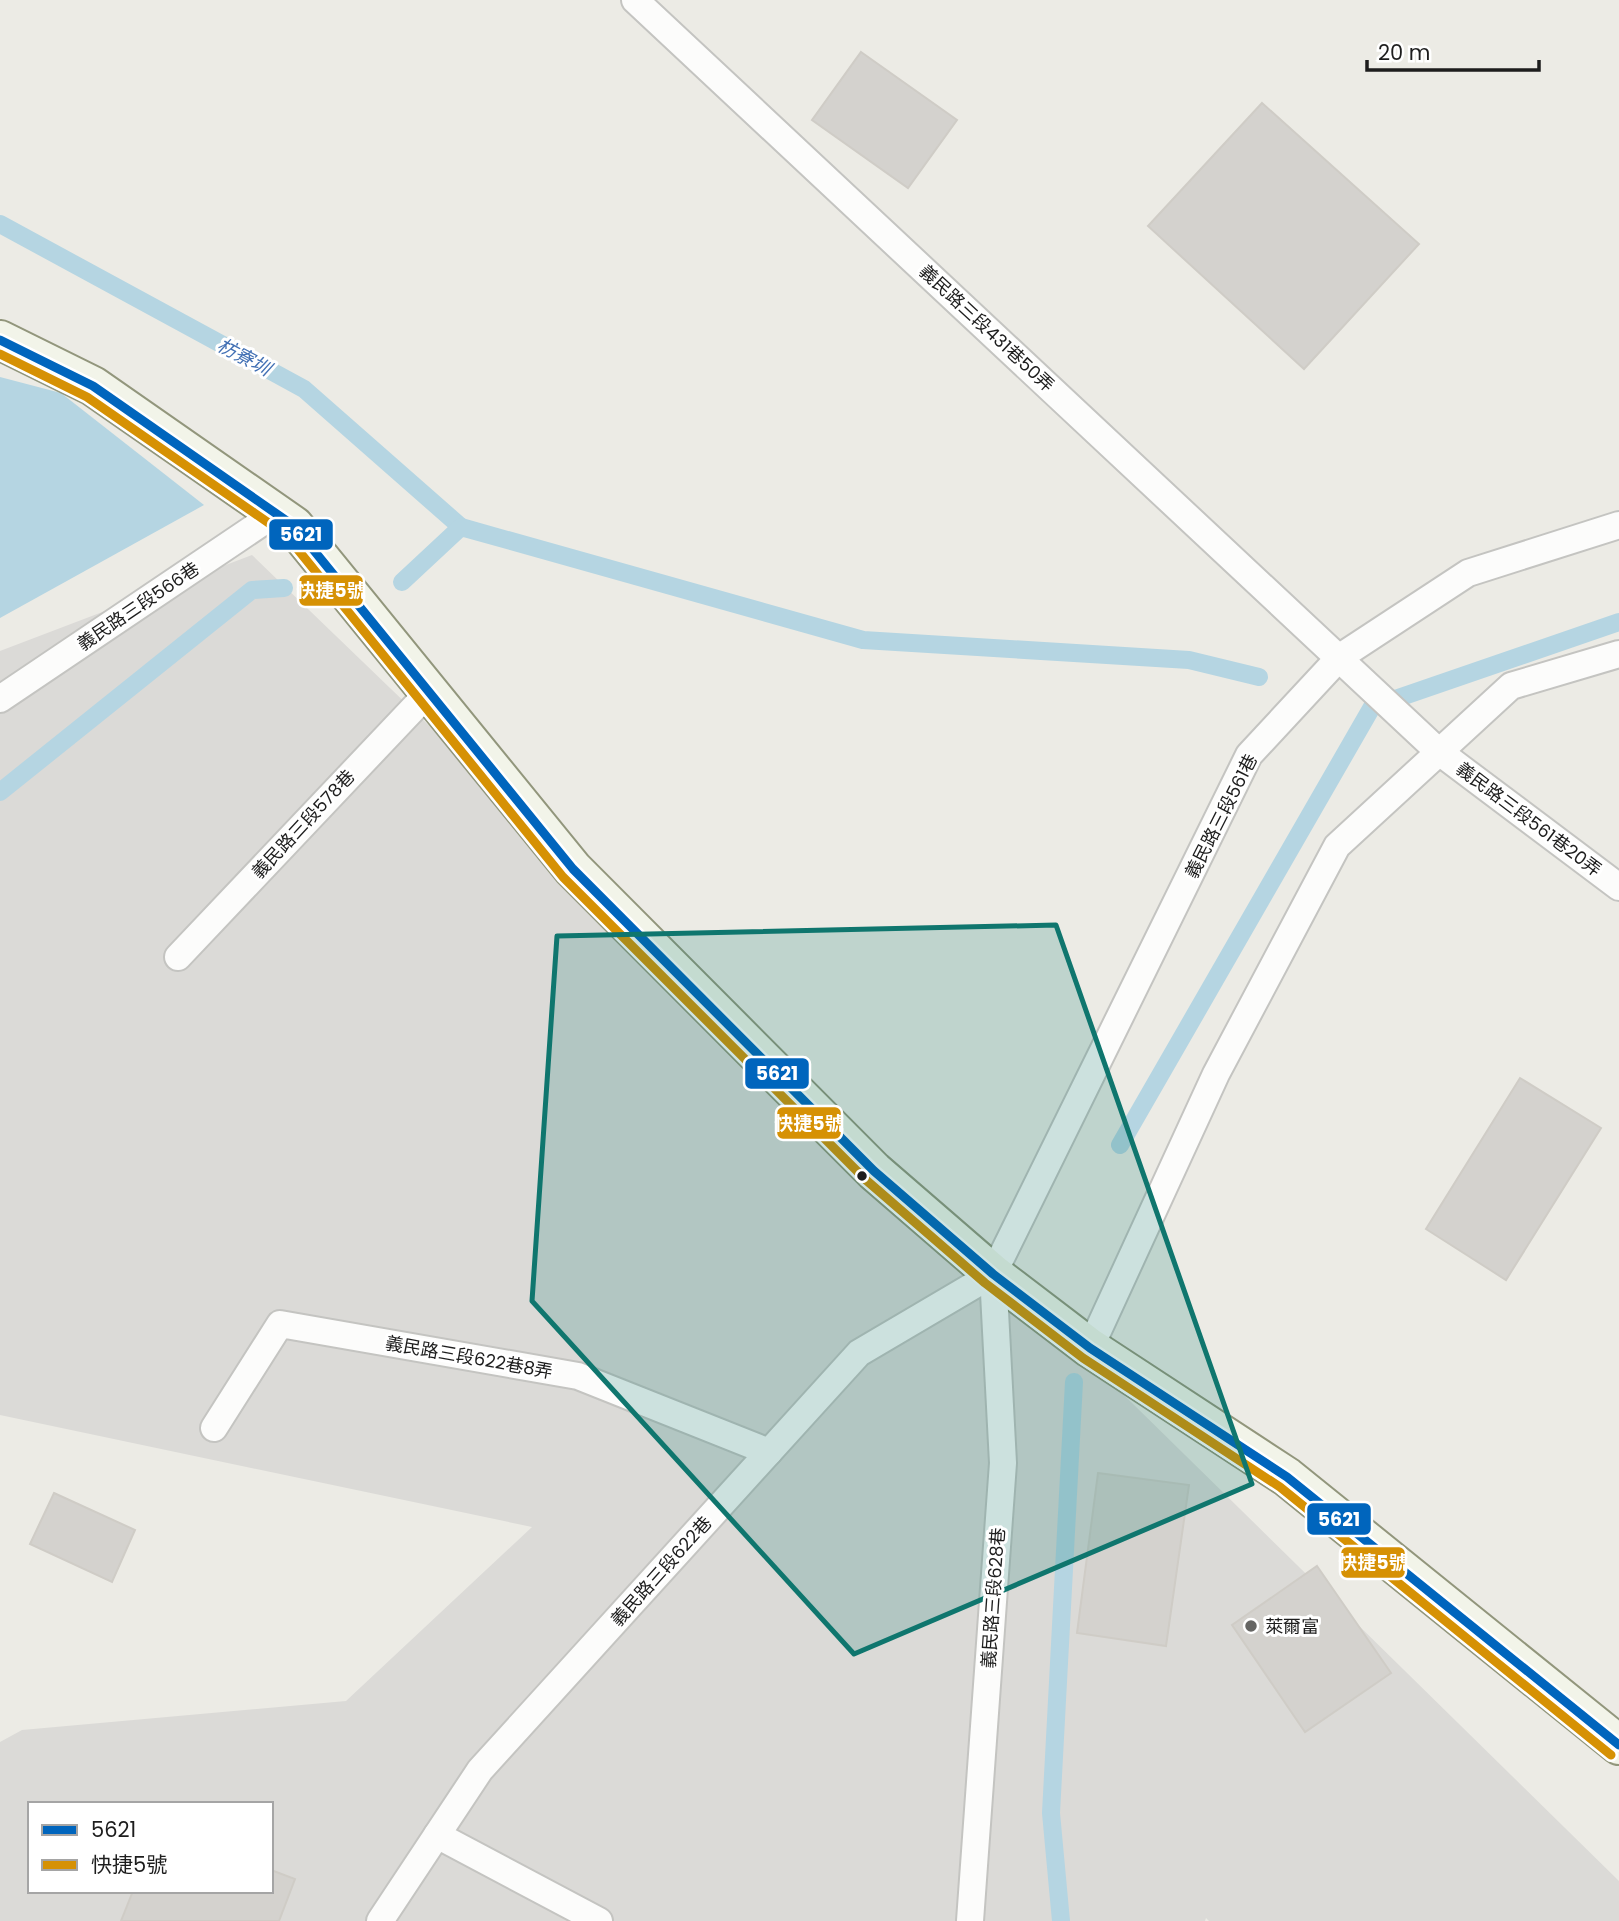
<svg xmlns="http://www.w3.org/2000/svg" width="1619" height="1921" font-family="Poppins,'Noto Sans TC',sans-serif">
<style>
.residential{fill:#dbdad7;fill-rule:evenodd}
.water{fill:#b5d5e2}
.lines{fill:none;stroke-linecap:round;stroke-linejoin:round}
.stream{stroke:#b5d5e2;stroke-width:18}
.building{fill:#d4d2ce;stroke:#cfccc6;stroke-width:2}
.lane-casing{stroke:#c4c4c1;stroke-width:30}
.secondary-casing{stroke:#92967c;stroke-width:42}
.lane{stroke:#fcfcfb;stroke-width:26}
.secondary{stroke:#f2f4e9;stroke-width:38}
.bus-1-casing{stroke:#fff;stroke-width:14}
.bus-2-casing{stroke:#fff;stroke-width:14}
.bus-1{stroke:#0065bd;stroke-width:9}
.bus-2{stroke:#d69104;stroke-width:9}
.marked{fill:#0f766e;fill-opacity:0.2;stroke:#0f766e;stroke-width:5;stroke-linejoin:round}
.bus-dot{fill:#1d1d1d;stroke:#fff;stroke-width:2.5}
.poi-dot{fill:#656563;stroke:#fff;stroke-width:2.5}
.labels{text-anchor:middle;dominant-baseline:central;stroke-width:6;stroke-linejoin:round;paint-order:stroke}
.street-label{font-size:18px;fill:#1d1d1d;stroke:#fff}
.poi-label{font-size:18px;fill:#1d1d1d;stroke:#fff;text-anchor:start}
.water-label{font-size:19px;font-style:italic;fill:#4270b4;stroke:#fff}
.line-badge{stroke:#fff;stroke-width:2.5}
.badge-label{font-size:19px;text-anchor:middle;font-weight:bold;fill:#fff}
</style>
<rect width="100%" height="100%" fill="#ecebe5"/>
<!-- residential -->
<path class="residential" d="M 252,555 L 1131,1402 L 1619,1881 L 1619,1921 L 1209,1921 L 1206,1918 L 1205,1921 L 0,1921 L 0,1742 L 22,1730 L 346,1701 L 532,1527 L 0,1415 L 0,651 ZM 30,1804 L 271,1804 L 271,1891 L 30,1891 Z"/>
<!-- water -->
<path class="water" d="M 0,377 L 61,393 L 204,505 L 0,618 Z"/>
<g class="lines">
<!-- stream -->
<g class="stream">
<path d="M 0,224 L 304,389 L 461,527"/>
<path d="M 402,582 L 461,527 L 863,640 L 1189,660 L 1259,677"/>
<path d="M 0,792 L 252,590 L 284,588"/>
<path d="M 1120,1145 L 1372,707 L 1619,622"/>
<path d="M 1061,1921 L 1051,1813 L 1074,1382"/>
</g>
</g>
<!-- building -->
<g class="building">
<path d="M 861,52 L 957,120 L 908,188 L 812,120 Z"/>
<path d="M 1262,103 L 1419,244 L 1304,369 L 1148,226 Z"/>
<path d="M 1520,1078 L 1601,1128 L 1506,1280 L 1426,1229 Z"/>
<path d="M 1098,1473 L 1189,1485 L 1166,1646 L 1077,1633 Z"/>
<path d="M 54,1493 L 135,1530 L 112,1582 L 30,1544 Z"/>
<path d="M 1317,1566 L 1391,1673 L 1305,1732 L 1232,1625 Z"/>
<path d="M 271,1870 L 295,1879 L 279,1921 L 121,1921 L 133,1891 L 271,1891 Z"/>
</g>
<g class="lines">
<defs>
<g id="lane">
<path d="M 635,0 L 1438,751 L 1619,887"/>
<path d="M 0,699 L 276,513"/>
<path d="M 178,957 L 429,692"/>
<path d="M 1090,1348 L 1216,1074 L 1337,846 L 1511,686 L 1619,654"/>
<path d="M 214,1428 L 280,1324 L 578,1376 L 769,1452"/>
<path d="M 437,1835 L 599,1921"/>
<path d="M 380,1921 L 480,1770 L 859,1353 L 993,1274"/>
<path d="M 970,1921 L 1003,1463 L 993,1274 L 1249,755 L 1340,657 L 1468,573 L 1619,525"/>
</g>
<path id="secondary" d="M 0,340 L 93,386 L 294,526 L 573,869 L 874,1171 L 993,1274 L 1090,1348 L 1287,1477 L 1619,1745"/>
</defs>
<!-- lane casing -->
<use href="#lane" class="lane-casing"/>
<!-- secondary casing -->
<use href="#secondary" class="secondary-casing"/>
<!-- lane -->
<use href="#lane" class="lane"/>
<!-- secondary -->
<use href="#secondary" class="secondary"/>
<defs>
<path id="bus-1" d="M 0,340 L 93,386 L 294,526 L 573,869 L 874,1171 L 993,1274 L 1090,1348 L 1287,1477 L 1619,1745"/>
<path id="bus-2" d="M 0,354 L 87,397 L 286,535 L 563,877 L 866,1180 L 985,1283 L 1083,1358 L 1280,1487 L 1611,1755"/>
</defs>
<!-- bus-1 casing -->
<use href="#bus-1" class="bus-1-casing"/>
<!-- bus-2 casing -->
<use href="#bus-2" class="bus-2-casing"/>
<!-- bus-1 -->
<use href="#bus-1" class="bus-1"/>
<!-- bus-2 -->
<use href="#bus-2" class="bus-2"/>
</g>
<!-- marked area -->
<path class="marked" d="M 1056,925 L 1252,1484 L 854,1654 L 532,1301 L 557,936 Z"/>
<!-- markers -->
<circle class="bus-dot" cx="862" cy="1176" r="6"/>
<circle class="poi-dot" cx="1251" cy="1626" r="7"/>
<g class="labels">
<!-- street labels -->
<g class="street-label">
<text transform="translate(987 328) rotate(43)">義民路三段431巷50弄</text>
<text transform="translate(138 606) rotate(-34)">義民路三段566巷</text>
<text transform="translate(1221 816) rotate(-63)">義民路三段561巷</text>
<text transform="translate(1529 819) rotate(37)">義民路三段561巷20弄</text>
<text transform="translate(303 824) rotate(-47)">義民路三段578巷</text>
<text transform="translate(469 1357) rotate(10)">義民路三段622巷8弄</text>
<text transform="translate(661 1571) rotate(-48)">義民路三段622巷</text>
<text transform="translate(993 1598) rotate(-86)">義民路三段628巷</text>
</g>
<!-- poi labels -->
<g class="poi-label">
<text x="1265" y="1626">萊爾富</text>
</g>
<!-- water labels -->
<g class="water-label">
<text transform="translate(244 357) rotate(28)">枋寮圳</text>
</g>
</g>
<g class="line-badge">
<rect x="268" y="518" width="66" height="33" rx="7" fill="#0065bd"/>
<rect x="298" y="574" width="66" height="33" rx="7" fill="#d69104"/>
<rect x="744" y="1057" width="66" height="33" rx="7" fill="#0065bd"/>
<rect x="776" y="1106" width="66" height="34" rx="7" fill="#d69104"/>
<rect x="1306" y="1502" width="66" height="34" rx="7" fill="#0065bd"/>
<rect x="1340" y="1546" width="66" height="33" rx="7" fill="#d69104"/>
</g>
<g class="badge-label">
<text x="301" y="541">5621</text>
<text x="331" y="597">快捷5號</text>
<text x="777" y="1080">5621</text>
<text x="809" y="1130">快捷5號</text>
<text x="1339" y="1526">5621</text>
<text x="1373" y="1569">快捷5號</text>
</g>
<!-- legend -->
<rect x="28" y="1802" width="245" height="91" fill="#ffffff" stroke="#a5a5a5" stroke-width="2"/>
<rect x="42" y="1825" width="35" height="10" fill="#0065bd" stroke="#a5a5a5" stroke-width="2"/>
<text x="91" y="1837" font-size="21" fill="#1d1d1d">5621</text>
<rect x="42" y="1860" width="35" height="10" fill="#d69104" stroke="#a5a5a5" stroke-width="2"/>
<text x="91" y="1872" font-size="21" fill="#1d1d1d">快捷5號</text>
<!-- scale -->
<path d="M1367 60v10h172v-10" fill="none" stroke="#1d1d1d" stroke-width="3.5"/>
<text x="1378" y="60" font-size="21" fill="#1d1d1d" stroke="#ffffff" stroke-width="5" paint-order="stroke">20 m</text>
</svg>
